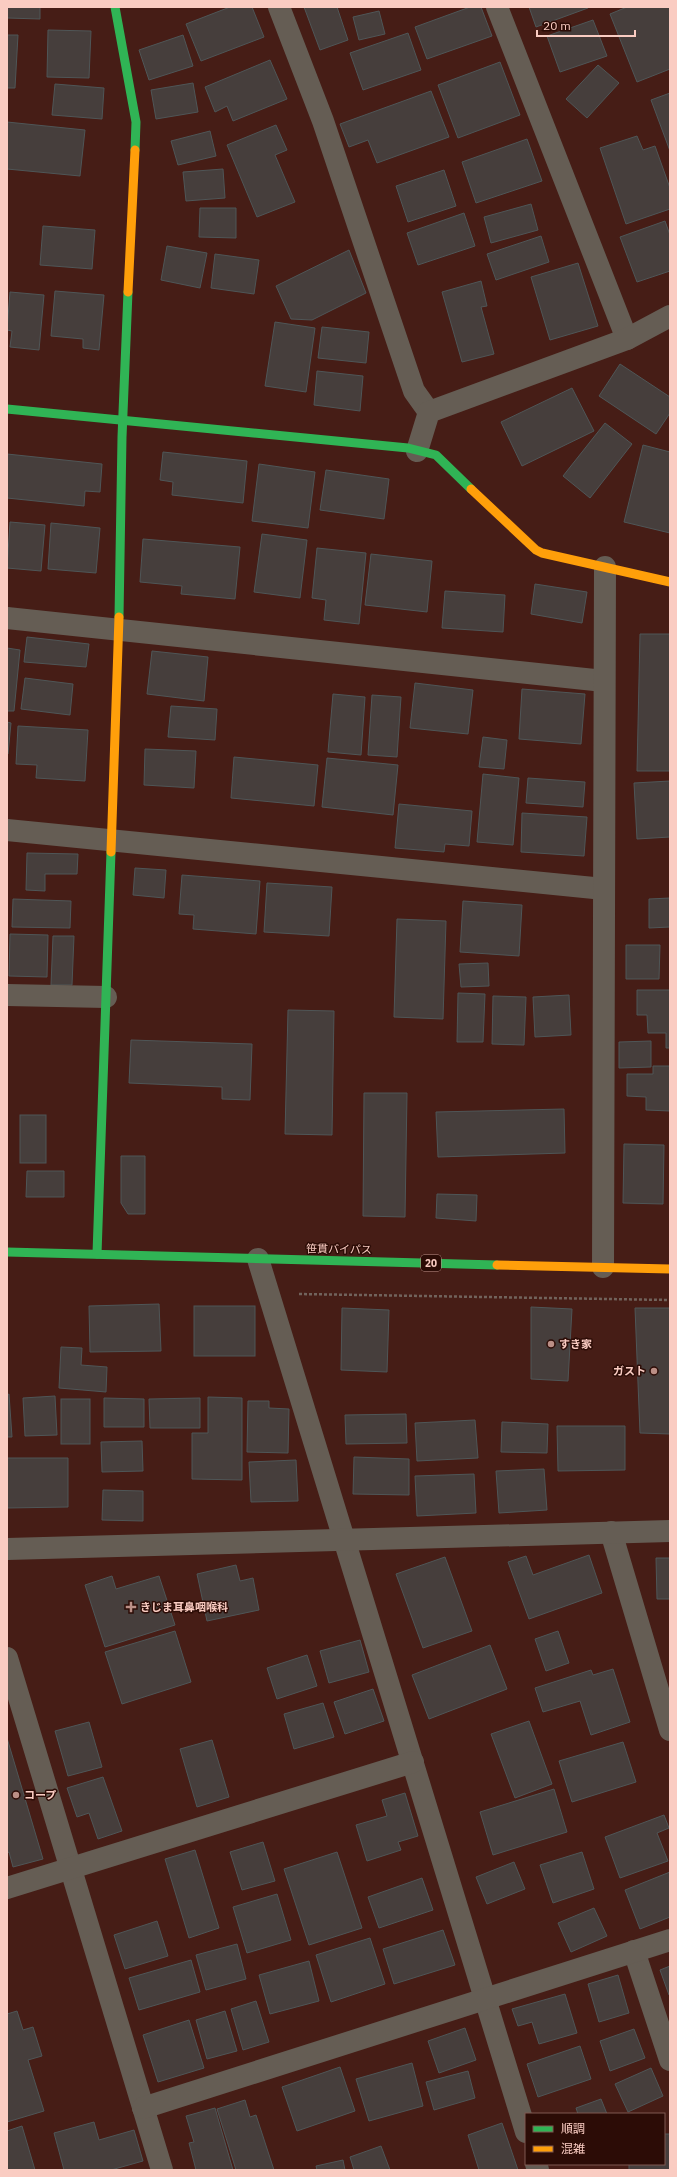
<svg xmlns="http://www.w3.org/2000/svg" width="677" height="2177" font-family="'IBM Plex Sans','Noto Sans JP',sans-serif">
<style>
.building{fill:#463e3c;stroke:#4f5657}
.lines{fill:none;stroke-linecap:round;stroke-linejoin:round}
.path{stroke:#71635c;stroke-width:2.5;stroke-dasharray:3 2;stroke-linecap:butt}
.street{stroke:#655d54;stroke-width:22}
.fast{stroke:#30b455;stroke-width:9}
.slow{stroke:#ff9f0a;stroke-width:9}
.poi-dot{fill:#bb8f86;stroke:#2c0c06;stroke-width:1.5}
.labels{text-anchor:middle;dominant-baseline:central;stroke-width:3;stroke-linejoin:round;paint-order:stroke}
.shield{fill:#2c0c06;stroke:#bc928a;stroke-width:1}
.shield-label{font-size:10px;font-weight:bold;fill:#faccc2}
.street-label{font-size:11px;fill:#faccc2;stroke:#2c0c06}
.poi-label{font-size:11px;font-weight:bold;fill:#faccc2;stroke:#2c0c06;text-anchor:start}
</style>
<rect width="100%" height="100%" fill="#461d16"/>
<!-- building -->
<g class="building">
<path d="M 7,7 L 40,7 L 40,19 L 7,18 Z"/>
<path d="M 230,7 L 252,7 L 264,37 L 201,61 L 186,24 Z"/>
<path d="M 304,7 L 337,7 L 348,40 L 320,50 Z"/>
<path d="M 470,7 L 481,7 L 492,36 L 427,59 L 415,27 Z"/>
<path d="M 529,7 L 588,7 L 588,8 L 536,27 Z"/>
<path d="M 627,7 L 670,7 L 670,69 L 637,82 L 610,14 Z"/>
<path d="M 379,11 L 385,34 L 359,40 L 353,17 Z"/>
<path d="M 593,20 L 607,56 L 560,72 L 547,36 Z"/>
<path d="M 48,30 L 91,31 L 89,78 L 47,77 Z"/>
<path d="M 408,33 L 421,70 L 363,90 L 350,53 Z"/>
<path d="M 7,35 L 18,35 L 15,88 L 7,88 Z"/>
<path d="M 183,35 L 193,66 L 149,80 L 139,50 Z"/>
<path d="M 270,60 L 287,99 L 233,121 L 227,106 L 215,112 L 205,87 Z"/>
<path d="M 500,62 L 520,115 L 458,138 L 438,85 Z"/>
<path d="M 598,65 L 619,83 L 587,118 L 566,99 Z"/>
<path d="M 193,83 L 198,112 L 156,119 L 151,90 Z"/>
<path d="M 55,84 L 104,88 L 102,119 L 52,115 Z"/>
<path d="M 431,91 L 449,137 L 377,163 L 368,140 L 349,147 L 340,124 Z"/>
<path d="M 670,93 L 670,151 L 651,100 Z"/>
<path d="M 7,122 L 85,130 L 80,176 L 7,169 Z"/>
<path d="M 276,125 L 287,150 L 275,155 L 295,202 L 257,217 L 227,145 Z"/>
<path d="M 210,131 L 216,156 L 178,165 L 171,141 Z"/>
<path d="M 637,136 L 643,150 L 655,146 L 670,188 L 670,209 L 626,224 L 600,148 Z"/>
<path d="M 527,139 L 542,181 L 476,203 L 462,162 Z"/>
<path d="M 223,169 L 225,198 L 186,201 L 183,172 Z"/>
<path d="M 444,170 L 456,206 L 408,222 L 396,186 Z"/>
<path d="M 531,204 L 538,230 L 491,243 L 484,217 Z"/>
<path d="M 200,208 L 236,208 L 236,238 L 199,237 Z"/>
<path d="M 464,213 L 475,246 L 418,265 L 407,233 Z"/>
<path d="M 665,221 L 670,235 L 670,271 L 637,282 L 620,237 Z"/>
<path d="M 43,226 L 95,230 L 92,269 L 40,265 Z"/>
<path d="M 541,236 L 549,262 L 496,280 L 487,254 Z"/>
<path d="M 167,246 L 207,253 L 200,288 L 161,280 Z"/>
<path d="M 349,250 L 366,293 L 312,320 L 291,319 L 276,286 Z"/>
<path d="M 215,254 L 259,260 L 254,294 L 211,288 Z"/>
<path d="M 578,263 L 598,326 L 550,340 L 531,277 Z"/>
<path d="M 481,281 L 487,306 L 481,307 L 494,354 L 462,362 L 442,292 Z"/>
<path d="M 55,291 L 104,295 L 99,350 L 83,348 L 83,339 L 51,336 Z"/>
<path d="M 10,292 L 44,295 L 39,350 L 10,347 L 12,331 L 7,330 Z"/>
<path d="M 275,322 L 315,328 L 306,392 L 265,386 Z"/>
<path d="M 322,327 L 369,332 L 366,363 L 318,358 Z"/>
<path d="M 620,364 L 670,397 L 670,413 L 656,434 L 599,396 Z"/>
<path d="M 317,371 L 363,376 L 360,411 L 314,405 Z"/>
<path d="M 572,388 L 594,431 L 522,466 L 501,422 Z"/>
<path d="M 605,423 L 632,444 L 590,498 L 563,476 Z"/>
<path d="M 643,445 L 670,452 L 670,533 L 624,522 Z"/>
<path d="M 163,452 L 247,461 L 243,503 L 172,495 L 173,482 L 160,480 Z"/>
<path d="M 7,454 L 102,464 L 100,492 L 85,491 L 84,506 L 7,498 Z"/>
<path d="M 259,464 L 315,472 L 308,528 L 252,521 Z"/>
<path d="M 326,470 L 389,479 L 384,519 L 320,510 Z"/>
<path d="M 10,522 L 45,525 L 41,571 L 7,568 Z"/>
<path d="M 51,523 L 100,528 L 96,573 L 48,569 Z"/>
<path d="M 262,534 L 307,540 L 300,598 L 254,592 Z"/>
<path d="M 143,539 L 240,547 L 235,599 L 181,594 L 182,586 L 140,582 Z"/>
<path d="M 317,548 L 366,553 L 359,624 L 324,620 L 326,600 L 312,598 Z"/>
<path d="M 371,554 L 432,561 L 427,612 L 365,605 Z"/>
<path d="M 535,584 L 587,592 L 582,623 L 531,614 Z"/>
<path d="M 445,591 L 505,595 L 503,632 L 442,628 Z"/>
<path d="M 640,634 L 670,634 L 670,771 L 637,771 Z"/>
<path d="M 27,637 L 89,644 L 86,667 L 24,662 Z"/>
<path d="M 7,648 L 20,650 L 14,711 L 7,711 Z"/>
<path d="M 152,651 L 208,657 L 204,701 L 147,694 Z"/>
<path d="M 25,678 L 73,684 L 70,715 L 21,709 Z"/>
<path d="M 415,683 L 473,690 L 468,734 L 410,728 Z"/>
<path d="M 522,689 L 585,694 L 581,744 L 519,739 Z"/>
<path d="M 333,694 L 365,697 L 361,755 L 328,752 Z"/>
<path d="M 372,695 L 401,697 L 397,757 L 368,755 Z"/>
<path d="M 171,706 L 217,709 L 215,740 L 168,737 Z"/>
<path d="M 7,722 L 11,723 L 8,754 L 7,754 Z"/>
<path d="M 18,726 L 88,730 L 85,781 L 36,778 L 37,765 L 16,764 Z"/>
<path d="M 483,737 L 507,740 L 504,769 L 479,767 Z"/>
<path d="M 145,749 L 196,751 L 194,788 L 144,785 Z"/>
<path d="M 234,757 L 318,765 L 314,806 L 231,798 Z"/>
<path d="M 327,758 L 398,765 L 393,815 L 322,807 Z"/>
<path d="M 483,774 L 519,778 L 513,845 L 477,842 Z"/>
<path d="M 528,778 L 585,782 L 583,807 L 526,803 Z"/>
<path d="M 670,781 L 670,837 L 637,839 L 634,783 Z"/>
<path d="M 399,804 L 472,811 L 469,846 L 445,844 L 444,852 L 395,848 Z"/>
<path d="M 522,813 L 587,817 L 584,856 L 521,852 Z"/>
<path d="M 27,853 L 78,854 L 77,874 L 45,874 L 45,891 L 26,890 Z"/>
<path d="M 135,868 L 166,870 L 164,898 L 133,895 Z"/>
<path d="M 182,875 L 260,881 L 256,934 L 193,929 L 194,915 L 179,914 Z"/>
<path d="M 267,883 L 332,887 L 329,936 L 264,932 Z"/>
<path d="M 670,898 L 670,927 L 649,928 L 649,899 Z"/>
<path d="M 13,899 L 71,901 L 70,928 L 12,927 Z"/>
<path d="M 463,901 L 522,905 L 519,956 L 460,952 Z"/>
<path d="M 397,919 L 446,921 L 443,1019 L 394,1017 Z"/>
<path d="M 10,934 L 48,935 L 47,977 L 9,976 Z"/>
<path d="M 53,936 L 74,936 L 72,985 L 51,985 Z"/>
<path d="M 626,945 L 660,945 L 659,979 L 626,979 Z"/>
<path d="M 488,963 L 489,986 L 461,987 L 459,964 Z"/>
<path d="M 637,990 L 670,990 L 670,1048 L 666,1048 L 666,1033 L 648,1033 L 647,1015 L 637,1015 Z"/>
<path d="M 458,993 L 485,994 L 483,1042 L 457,1042 Z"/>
<path d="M 569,995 L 571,1035 L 535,1037 L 533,997 Z"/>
<path d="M 493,996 L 526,997 L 524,1045 L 492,1044 Z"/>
<path d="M 288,1010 L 334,1011 L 332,1135 L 285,1134 Z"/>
<path d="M 131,1040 L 252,1044 L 250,1100 L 222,1099 L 222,1087 L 129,1083 Z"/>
<path d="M 651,1041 L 651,1067 L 619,1068 L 619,1042 Z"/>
<path d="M 653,1066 L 670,1066 L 670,1111 L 646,1110 L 646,1097 L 627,1096 L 627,1074 L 653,1074 Z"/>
<path d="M 364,1093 L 407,1093 L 405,1217 L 363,1216 Z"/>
<path d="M 564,1109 L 565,1153 L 438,1157 L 436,1112 Z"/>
<rect x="20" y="1115" width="26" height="48"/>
<path d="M 624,1144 L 664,1145 L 663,1204 L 623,1203 Z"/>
<path d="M 121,1156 L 145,1156 L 145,1214 L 128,1214 L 121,1203 Z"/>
<path d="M 27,1171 L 64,1171 L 64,1197 L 26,1197 Z"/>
<path d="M 437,1194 L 477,1195 L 476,1221 L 436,1218 Z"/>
<path d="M 159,1304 L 161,1351 L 90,1352 L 89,1306 Z"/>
<rect x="194" y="1306" width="61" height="50"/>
<path d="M 531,1307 L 572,1309 L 568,1381 L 531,1379 Z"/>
<path d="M 342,1308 L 389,1310 L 387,1372 L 341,1370 Z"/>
<path d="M 635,1308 L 670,1308 L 670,1434 L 640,1433 Z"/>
<path d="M 61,1347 L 82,1348 L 81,1365 L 107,1367 L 106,1392 L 59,1388 Z"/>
<path d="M 9,1394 L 12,1437 L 7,1437 L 7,1395 Z"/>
<path d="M 55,1396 L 57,1435 L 25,1436 L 23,1398 Z"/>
<path d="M 208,1397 L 242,1398 L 242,1480 L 192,1479 L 192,1433 L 208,1433 Z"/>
<path d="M 104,1398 L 144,1399 L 144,1427 L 104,1427 Z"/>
<path d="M 200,1398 L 200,1428 L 150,1428 L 149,1399 Z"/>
<rect x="61" y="1399" width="29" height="45"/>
<path d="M 248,1401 L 269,1401 L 269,1408 L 289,1409 L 288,1453 L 247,1452 Z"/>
<path d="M 406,1414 L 407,1443 L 346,1444 L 345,1415 Z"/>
<path d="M 475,1420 L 478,1458 L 417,1461 L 415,1423 Z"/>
<path d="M 502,1422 L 548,1424 L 547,1453 L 501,1452 Z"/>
<path d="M 557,1426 L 625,1426 L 625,1470 L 558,1471 Z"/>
<path d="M 142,1441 L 143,1471 L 102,1472 L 101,1442 Z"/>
<path d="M 354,1457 L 409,1459 L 409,1495 L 353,1494 Z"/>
<path d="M 7,1458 L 68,1458 L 68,1507 L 7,1508 Z"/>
<path d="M 296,1460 L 298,1501 L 251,1502 L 249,1462 Z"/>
<path d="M 544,1469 L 547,1510 L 499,1513 L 496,1471 Z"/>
<path d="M 474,1474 L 476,1513 L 417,1516 L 415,1476 Z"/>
<path d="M 103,1490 L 143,1491 L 143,1521 L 102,1520 Z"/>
<path d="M 589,1555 L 602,1593 L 529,1619 L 508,1562 L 526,1556 L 533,1575 Z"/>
<path d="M 445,1557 L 472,1631 L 423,1648 L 396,1574 Z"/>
<path d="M 656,1558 L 670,1558 L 670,1599 L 657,1599 Z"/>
<path d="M 236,1565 L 240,1581 L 253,1578 L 259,1610 L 207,1621 L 197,1574 Z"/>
<path d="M 112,1576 L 116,1589 L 159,1576 L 175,1625 L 105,1647 L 85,1585 Z"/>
<path d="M 175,1631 L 191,1682 L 122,1704 L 105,1652 Z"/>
<path d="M 558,1631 L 569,1663 L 546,1671 L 535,1639 Z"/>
<path d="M 360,1640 L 369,1672 L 329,1683 L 320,1651 Z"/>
<path d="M 490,1645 L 507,1689 L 429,1719 L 412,1675 Z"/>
<path d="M 307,1655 L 317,1686 L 277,1699 L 267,1668 Z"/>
<path d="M 613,1669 L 630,1722 L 591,1735 L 580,1701 L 543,1712 L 535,1688 L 591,1670 L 593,1675 Z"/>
<path d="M 373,1689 L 384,1721 L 345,1734 L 334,1702 Z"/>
<path d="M 323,1703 L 334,1737 L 294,1749 L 284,1714 Z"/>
<path d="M 529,1721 L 552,1784 L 515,1798 L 491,1734 Z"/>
<path d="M 89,1722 L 102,1767 L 68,1776 L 55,1731 Z"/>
<path d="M 7,1738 L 43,1859 L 13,1867 L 9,1852 L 7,1853 Z"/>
<path d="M 212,1740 L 229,1797 L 197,1807 L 180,1749 Z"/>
<path d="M 623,1742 L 636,1782 L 572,1802 L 559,1761 Z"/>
<path d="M 103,1777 L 122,1831 L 98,1839 L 89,1813 L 77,1817 L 67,1788 Z"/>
<path d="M 554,1789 L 567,1832 L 493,1855 L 480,1812 Z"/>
<path d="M 405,1793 L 418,1836 L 398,1842 L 401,1850 L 367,1861 L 356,1825 L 387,1816 L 382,1800 Z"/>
<path d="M 664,1815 L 669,1828 L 657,1833 L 668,1861 L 620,1878 L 605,1837 Z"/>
<path d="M 263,1842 L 275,1881 L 242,1890 L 230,1852 Z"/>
<path d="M 195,1850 L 219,1928 L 189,1938 L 165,1859 Z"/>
<path d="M 337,1852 L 362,1928 L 309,1945 L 284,1869 Z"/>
<path d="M 582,1852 L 594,1889 L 553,1903 L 540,1865 Z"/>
<path d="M 514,1862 L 525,1889 L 487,1904 L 476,1877 Z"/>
<path d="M 670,1872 L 670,1917 L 640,1929 L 625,1890 Z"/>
<path d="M 422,1878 L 433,1910 L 379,1928 L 368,1897 Z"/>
<path d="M 277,1894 L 291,1940 L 247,1953 L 233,1907 Z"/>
<path d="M 594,1908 L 607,1936 L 571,1952 L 558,1923 Z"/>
<path d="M 157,1921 L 168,1956 L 125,1969 L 114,1935 Z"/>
<path d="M 443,1930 L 455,1965 L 394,1984 L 383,1949 Z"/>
<path d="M 370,1938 L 385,1984 L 331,2002 L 316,1955 Z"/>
<path d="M 237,1944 L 246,1979 L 206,1990 L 196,1955 Z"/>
<path d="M 191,1960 L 200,1992 L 139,2010 L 129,1978 Z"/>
<path d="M 309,1961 L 319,2001 L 270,2014 L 259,1975 Z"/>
<path d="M 670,1966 L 670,1995 L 669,1995 L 660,1970 Z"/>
<path d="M 618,1975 L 629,2013 L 599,2022 L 588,1984 Z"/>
<path d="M 565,1994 L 577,2033 L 539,2044 L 532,2022 L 518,2026 L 512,2009 Z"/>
<path d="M 256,2001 L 269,2042 L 243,2050 L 231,2009 Z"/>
<path d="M 17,2011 L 23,2030 L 33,2027 L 42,2056 L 28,2060 L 44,2111 L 7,2122 L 7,2014 Z"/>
<path d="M 225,2011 L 237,2051 L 207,2059 L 196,2020 Z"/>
<path d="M 189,2020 L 204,2068 L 158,2082 L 143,2035 Z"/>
<path d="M 465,2028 L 476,2060 L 439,2073 L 428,2041 Z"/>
<path d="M 634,2029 L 645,2058 L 610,2071 L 600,2041 Z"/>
<path d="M 580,2046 L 591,2079 L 538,2097 L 527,2064 Z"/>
<path d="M 412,2063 L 423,2106 L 369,2121 L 356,2079 Z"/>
<path d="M 340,2067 L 355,2111 L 297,2131 L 282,2087 Z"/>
<path d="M 651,2068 L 663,2096 L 628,2112 L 615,2084 Z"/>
<path d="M 468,2071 L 475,2098 L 434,2110 L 426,2082 Z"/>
<path d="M 601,2099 L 607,2114 L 578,2114 L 576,2108 Z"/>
<path d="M 245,2100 L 250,2117 L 256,2115 L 274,2170 L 236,2170 L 217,2109 Z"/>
<path d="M 215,2108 L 233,2170 L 196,2170 L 189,2143 L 194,2142 L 186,2116 Z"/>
<path d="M 94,2122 L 99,2140 L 134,2130 L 143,2161 L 111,2170 L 64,2170 L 54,2133 Z"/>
<path d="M 502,2123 L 518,2170 L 479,2170 L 468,2135 Z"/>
<path d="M 22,2126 L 35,2170 L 7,2170 L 7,2131 Z"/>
<path d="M 664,2134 L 670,2134 L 670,2170 L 629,2170 L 629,2164 L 664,2164 Z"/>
<path d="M 381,2146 L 390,2170 L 354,2170 L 350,2157 Z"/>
<path d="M 343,2160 L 345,2170 L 317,2170 L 316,2166 Z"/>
</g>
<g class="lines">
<!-- path -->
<path class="path" d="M 299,1294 L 670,1300"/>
<!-- street -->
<g class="street">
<path d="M 279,7 L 323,121 L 414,391 L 429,412"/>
<path d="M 497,7 L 627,339"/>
<path d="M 417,451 L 429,412 L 627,339 L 670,316"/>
<path d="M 7,618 L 604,681"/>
<path d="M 7,830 L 604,889"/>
<path d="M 7,995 L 106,997"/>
<path d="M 258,1259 L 526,2132"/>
<path d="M 603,1267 L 605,567"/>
<path d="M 611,1532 L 670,1730"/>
<path d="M 7,1549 L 670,1531"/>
<path d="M 7,1658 L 162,2170"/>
<path d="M 7,1888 L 413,1762"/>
<path d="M 634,1951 L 670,2060"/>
<path d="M 143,2108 L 670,1940"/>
<path d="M 536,2164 L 538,2170"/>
</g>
<!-- fast -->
<g class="fast">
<path d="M 115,7 L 136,122 L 135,150"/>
<path d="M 7,409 L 408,448 L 436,455 L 471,489"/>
<path d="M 119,617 L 122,437 L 128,292"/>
<path d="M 7,1252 L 497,1265"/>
<path d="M 97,1254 L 111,852"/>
</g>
<!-- slow -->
<g class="slow">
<path d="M 128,292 L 135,150"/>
<path d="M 471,489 L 536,550 L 542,553 L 670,582"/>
<path d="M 111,852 L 119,617"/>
<path d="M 497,1265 L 670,1269"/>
</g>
</g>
<!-- markers -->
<g class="poi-dot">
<circle cx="551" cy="1344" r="4"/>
<circle cx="654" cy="1371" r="4"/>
<path d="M129 1601h4v4h4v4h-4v4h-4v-4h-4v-4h4z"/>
<circle cx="16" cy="1795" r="4"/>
</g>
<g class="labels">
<!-- shield labels -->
<rect class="shield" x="421" y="1255" width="20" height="16" rx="3"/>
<g class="shield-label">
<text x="431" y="1263">20</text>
</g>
<!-- street labels -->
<g class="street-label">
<text transform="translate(339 1249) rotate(1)">笹貫バイパス</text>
</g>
<!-- poi labels -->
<g class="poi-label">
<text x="559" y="1344">すき家</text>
<text x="646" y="1371" text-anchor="end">ガスト</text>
<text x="140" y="1607">きじま耳鼻咽喉科</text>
<text x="24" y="1795">コープ</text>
</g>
</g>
<!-- border -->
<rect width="677" height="2177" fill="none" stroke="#faccc2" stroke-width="16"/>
<!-- legend -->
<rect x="525" y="2113" width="140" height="52" fill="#2c0c06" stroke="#7e5951"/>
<rect x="533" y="2126" width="20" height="6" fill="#30b455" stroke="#7e5951"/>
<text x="561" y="2133" font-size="12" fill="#faccc2">順調</text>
<rect x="533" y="2146" width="20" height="6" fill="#ff9f0a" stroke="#7e5951"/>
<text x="561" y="2153" font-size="12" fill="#faccc2">混雑</text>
<!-- scale -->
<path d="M537 30v6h98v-6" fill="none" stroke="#faccc2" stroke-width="2"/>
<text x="543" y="30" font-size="12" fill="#faccc2" stroke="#2c0c06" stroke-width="3" paint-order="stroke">20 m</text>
</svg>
